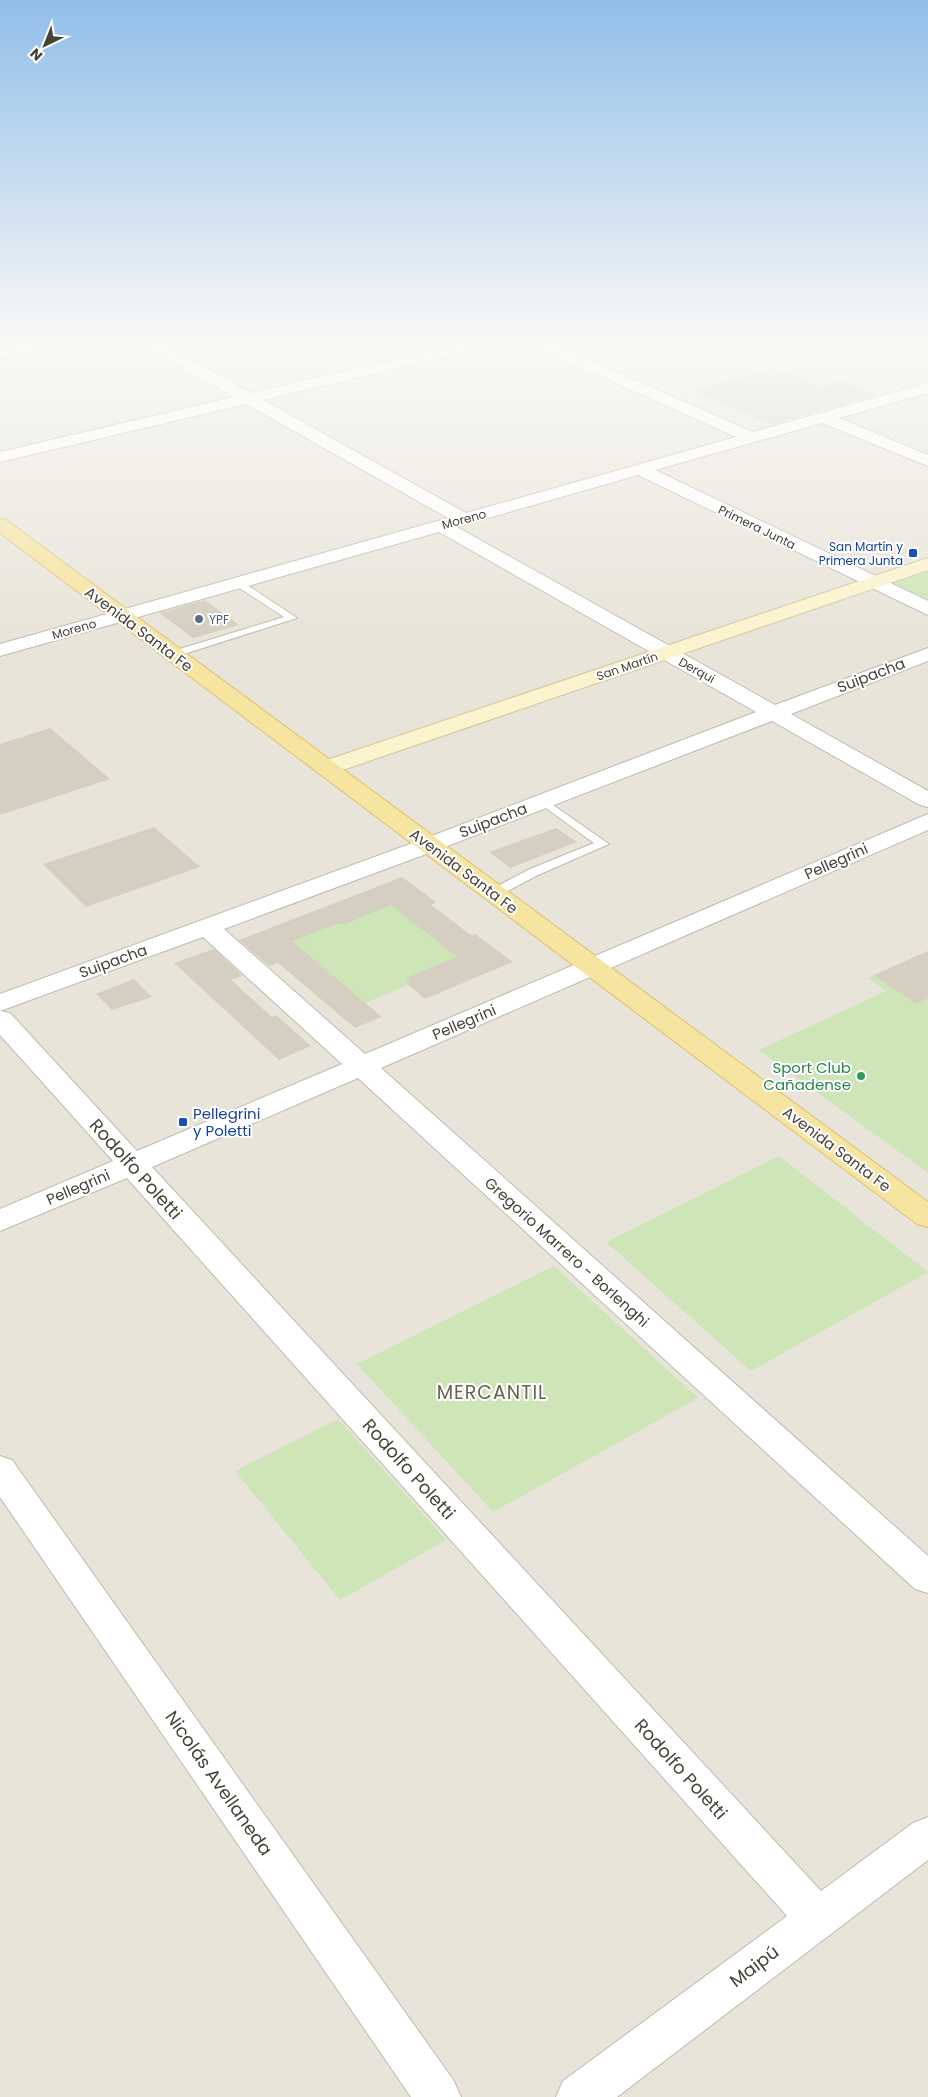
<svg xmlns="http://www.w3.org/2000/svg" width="928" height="2097" font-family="Poppins,sans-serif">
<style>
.residential{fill:#e8e4d9}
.green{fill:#cde5b7}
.building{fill:#d5cfc1}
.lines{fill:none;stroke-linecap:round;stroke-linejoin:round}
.lane-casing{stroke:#bfbaae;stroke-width:2}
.street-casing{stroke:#bfbaae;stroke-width:2}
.secondary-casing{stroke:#d0c79e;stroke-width:2}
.primary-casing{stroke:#dbc372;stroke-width:2}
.lane{fill:#fff;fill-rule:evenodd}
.street{fill:#fff;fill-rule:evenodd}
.secondary{fill:#fbf3ce;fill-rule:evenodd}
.primary{fill:#f6e4a1;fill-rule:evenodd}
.transit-dot{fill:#1a4fb4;stroke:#fff;stroke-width:2}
.service-dot{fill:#5c6f8a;stroke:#fff;stroke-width:2}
.leisure-dot{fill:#2e9e5b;stroke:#fff;stroke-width:2}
.labels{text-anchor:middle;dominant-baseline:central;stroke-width:4;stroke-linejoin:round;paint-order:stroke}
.far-street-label{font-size:12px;fill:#484339;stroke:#fff}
.far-transit-label{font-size:12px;fill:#164399;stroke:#fff;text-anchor:end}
.far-service-label{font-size:12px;fill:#4e5e75;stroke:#fff;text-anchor:start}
.street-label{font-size:15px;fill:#484339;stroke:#fff}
.leisure-label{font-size:15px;fill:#27864d;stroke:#fff;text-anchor:end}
.transit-label{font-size:15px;fill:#164399;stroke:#fff;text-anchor:start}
.near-street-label{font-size:18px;fill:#484339;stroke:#fff}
.near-neighbourhood-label{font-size:19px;letter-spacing:1px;fill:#6a6251;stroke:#fff}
</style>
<rect width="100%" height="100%" fill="#f4f2eb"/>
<!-- residential -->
<rect class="residential" x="0" y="342" width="928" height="1755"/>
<!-- green -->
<g class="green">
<path d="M 928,569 L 928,609 L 873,583 Z"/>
<path d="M 391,899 L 455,955 L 461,953 L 470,959 L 408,977 L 410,980 L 405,982 L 408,985 L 365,1003 L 289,939 Z"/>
<path d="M 928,951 L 928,1173 L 759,1050 L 886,991 L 868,978 Z"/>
<path d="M 779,1156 L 928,1272 L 751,1371 L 606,1242 Z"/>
<path d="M 554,1266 L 698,1398 L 493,1512 L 357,1364 Z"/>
<path d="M 338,1419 L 446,1540 L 340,1600 L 235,1471 Z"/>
</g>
<!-- building -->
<g class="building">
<path d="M 775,368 L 821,387 L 842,381 L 876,395 L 772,424 L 692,390 Z"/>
<path d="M 205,600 L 239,625 L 193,638 L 159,613 Z"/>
<path d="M 50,728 L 110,779 L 0,815 L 0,744 Z"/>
<path d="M 154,827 L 200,867 L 86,907 L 43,864 Z"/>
<path d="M 556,828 L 577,842 L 510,868 L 489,852 Z"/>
<path d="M 402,877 L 436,902 L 431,905 L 472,936 L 475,934 L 513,962 L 425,999 L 405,982 L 410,980 L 407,977 L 457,957 L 391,905 L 343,925 L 340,923 L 292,941 L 382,1017 L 355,1028 L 278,963 L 269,966 L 239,940 Z"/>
<path d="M 214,949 L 243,976 L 231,980 L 272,1017 L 276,1015 L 311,1046 L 279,1060 L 174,963 Z"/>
<path d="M 928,951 L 928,998 L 916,1004 L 874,975 Z"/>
<path d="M 134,979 L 152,997 L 112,1010 L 96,994 Z"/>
</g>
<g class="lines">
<defs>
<g id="lane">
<path d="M 235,581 L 241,581 L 297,618 L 178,656 L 170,656 L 170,652 L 284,617 L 235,585 Z"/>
<path d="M 543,798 L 609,844 L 538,875 L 498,896 L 490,896 L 488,893 L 490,890 L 530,869 L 594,843 L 539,803 L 539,799 Z"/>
</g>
<g id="street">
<path d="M 38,342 L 66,342 L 64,345 L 0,359 L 0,349 Z"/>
<path d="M 140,342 L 158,342 L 251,393 L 471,342 L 496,342 L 494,345 L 263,400 L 466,513 L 736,437 L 531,345 L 529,342 L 548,342 L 753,432 L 928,383 L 928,393 L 839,418 L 928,455 L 928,466 L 822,423 L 655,470 L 928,601 L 928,615 L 638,475 L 457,527 L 775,705 L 928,648 L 928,661 L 791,714 L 928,791 L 928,807 L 920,805 L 772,721 L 437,850 L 224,929 L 365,1054 L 928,814 L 928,830 L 381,1068 L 928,1556 L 928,1593 L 915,1589 L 358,1078 L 152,1167 L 821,1891 L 913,1823 L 928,1817 L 928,1860 L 617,2097 L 556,2097 L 563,2081 L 787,1916 L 127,1178 L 0,1231 L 0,1209 L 113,1161 L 0,1035 L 0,994 L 421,840 L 756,712 L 439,532 L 0,656 L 0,644 L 448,518 L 246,404 L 0,462 L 0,452 L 234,397 L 142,345 ZM 203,937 L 342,1064 L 137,1151 L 10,1013 L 0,1011 Z"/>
<path d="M 0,1456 L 12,1460 L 454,2081 L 461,2097 L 411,2097 L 0,1497 Z"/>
</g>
<g id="secondary">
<path d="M 886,342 L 906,342 L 928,350 L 928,360 L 888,345 Z"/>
<path d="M 928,558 L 928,570 L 334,773 L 326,775 L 318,773 L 315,768 L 318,763 Z"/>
</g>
<path id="primary" d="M 0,519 L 6,520 L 928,1202 L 928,1227 L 917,1224 L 0,533 Z"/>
</defs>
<!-- lane casing -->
<use href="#lane" class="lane-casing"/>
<!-- street casing -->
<use href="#street" class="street-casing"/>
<!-- secondary casing -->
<use href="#secondary" class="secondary-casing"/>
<!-- primary casing -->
<use href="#primary" class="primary-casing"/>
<!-- lane -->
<use href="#lane" class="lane"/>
<!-- street -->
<use href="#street" class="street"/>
<!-- secondary -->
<use href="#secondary" class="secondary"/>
<!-- primary -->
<use href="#primary" class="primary"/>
</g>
<!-- sky -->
<linearGradient id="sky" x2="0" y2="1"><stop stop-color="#90bee9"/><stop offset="0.54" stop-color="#faf9f6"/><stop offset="1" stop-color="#faf9f6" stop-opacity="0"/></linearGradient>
<rect width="928" height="635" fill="url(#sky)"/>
<!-- markers -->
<g class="transit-dot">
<rect x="908" y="548" width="10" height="10" rx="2.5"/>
<rect x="178" y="1117" width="10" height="10" rx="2.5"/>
</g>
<circle class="service-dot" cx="199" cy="619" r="5"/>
<circle class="leisure-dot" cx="861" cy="1076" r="5"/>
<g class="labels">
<!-- far-street labels -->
<g class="far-street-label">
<text transform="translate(464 519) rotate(-15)">Moreno</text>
<text transform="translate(757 527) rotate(26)">Primera Junta</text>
<text transform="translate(74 629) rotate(-16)">Moreno</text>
<text transform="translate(627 666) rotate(-19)">San Martín</text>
<text transform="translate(697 670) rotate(29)">Derqui</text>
</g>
<!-- far-transit labels -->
<g class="far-transit-label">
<text x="903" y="546">San Martín y<tspan x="903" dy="14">Primera Junta</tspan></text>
</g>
<!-- far-service labels -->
<g class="far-service-label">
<text x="209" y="619">YPF</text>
</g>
<!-- street labels -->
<g class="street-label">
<text transform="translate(139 629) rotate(37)">Avenida Santa Fe</text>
<text transform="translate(871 675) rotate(-21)">Suipacha</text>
<text transform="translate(493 820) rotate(-21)">Suipacha</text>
<text transform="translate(836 861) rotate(-24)">Pellegrini</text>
<text transform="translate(464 871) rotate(37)">Avenida Santa Fe</text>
<text transform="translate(113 961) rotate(-20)">Suipacha</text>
<text transform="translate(464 1022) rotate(-23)">Pellegrini</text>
<text transform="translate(837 1149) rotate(37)">Avenida Santa Fe</text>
<text transform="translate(78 1187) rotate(-23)">Pellegrini</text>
<text transform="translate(567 1252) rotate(42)">Gregorio Marrero - Borlenghi</text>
</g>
<!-- leisure labels -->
<g class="leisure-label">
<text x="851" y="1067">Sport Club<tspan x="851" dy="17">Cañadense</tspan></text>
</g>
<!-- transit labels -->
<g class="transit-label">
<text x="193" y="1113">Pellegrini<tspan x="193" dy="17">y Poletti</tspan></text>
</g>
<!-- near-street labels -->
<g class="near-street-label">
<text transform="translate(136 1169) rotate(48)">Rodolfo Poletti</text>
<text transform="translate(409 1469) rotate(48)">Rodolfo Poletti</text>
<text transform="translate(681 1769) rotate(48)">Rodolfo Poletti</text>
<text transform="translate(219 1783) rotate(55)">Nicolás Avellaneda</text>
<text transform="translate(754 1966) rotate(-37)">Maipú</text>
</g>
<!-- near-neighbourhood labels -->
<g class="near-neighbourhood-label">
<text x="492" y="1392">MERCANTIL</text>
</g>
</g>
<!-- north arrow -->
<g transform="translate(45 45) rotate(223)" stroke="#ffffff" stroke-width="4" paint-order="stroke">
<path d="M0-4L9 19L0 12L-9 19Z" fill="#484339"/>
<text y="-8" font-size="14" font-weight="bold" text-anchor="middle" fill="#484339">N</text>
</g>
</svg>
